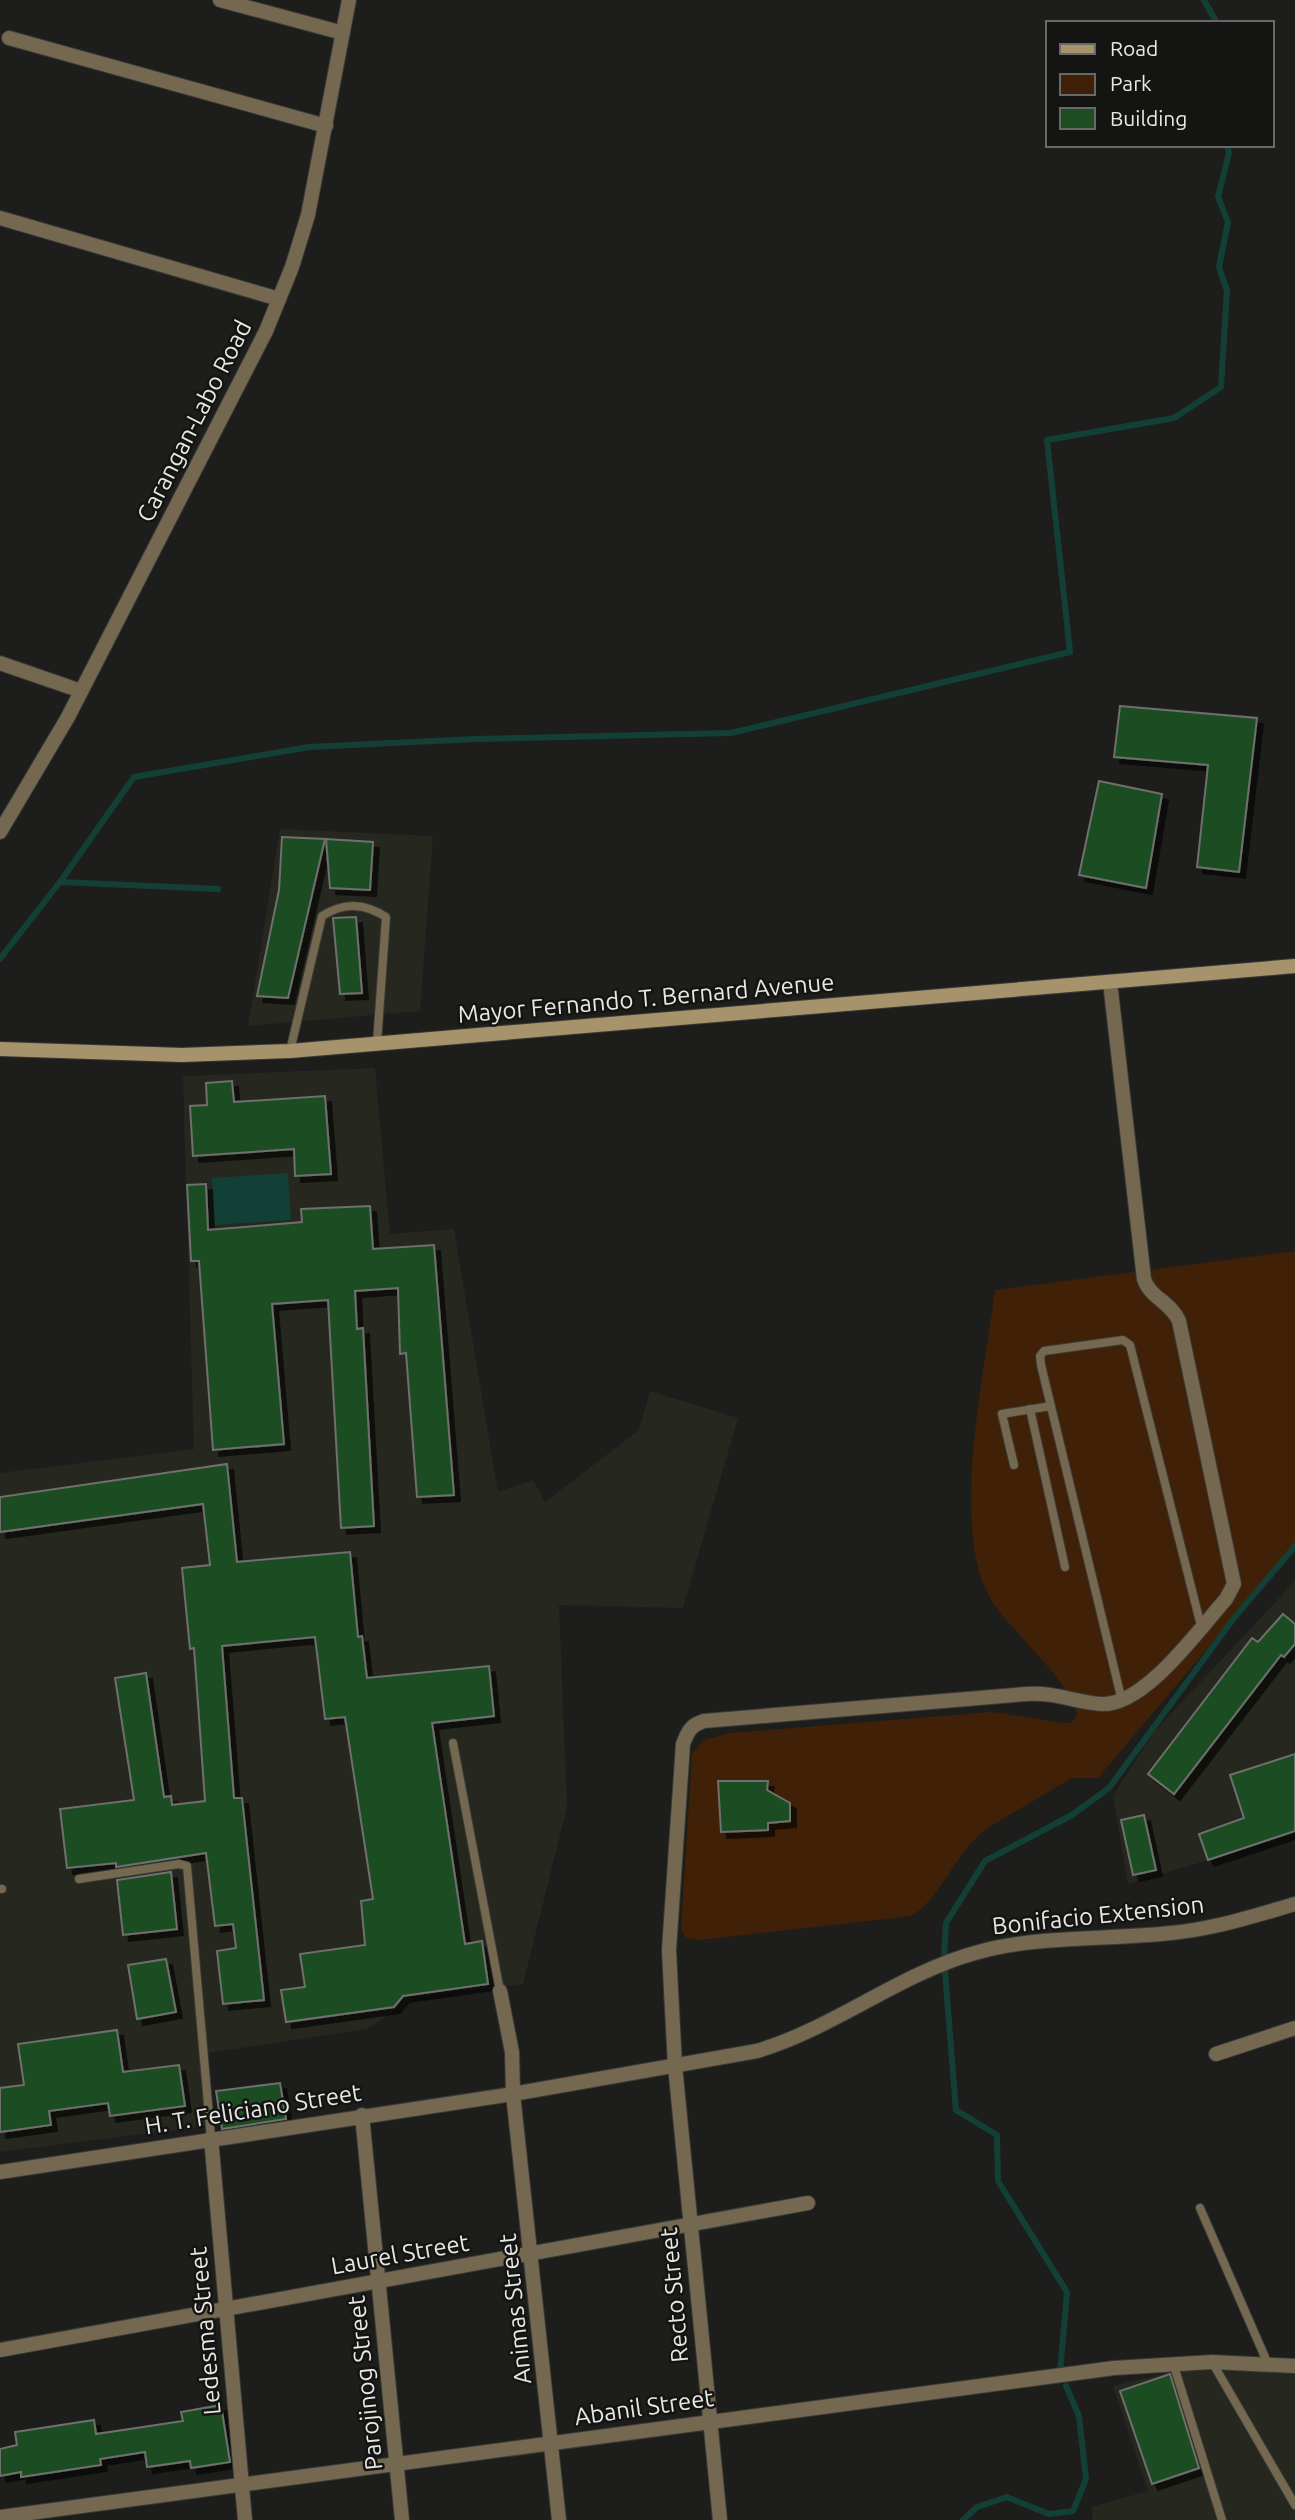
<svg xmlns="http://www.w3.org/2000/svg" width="1295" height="2520" font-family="Ubuntu,sans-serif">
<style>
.built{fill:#26271f}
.green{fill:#402007}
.water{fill:#134036}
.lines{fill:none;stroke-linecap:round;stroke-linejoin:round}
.stream{stroke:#134036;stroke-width:6}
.building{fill:#1e4d24;stroke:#6e706e;stroke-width:2;filter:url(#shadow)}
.service-casing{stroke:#393a38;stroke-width:10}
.minor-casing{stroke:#393a38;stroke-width:16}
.tertiary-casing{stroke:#393a38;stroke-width:16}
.secondary-casing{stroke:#393a38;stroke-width:16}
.service{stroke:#746850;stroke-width:8}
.minor{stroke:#746850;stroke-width:14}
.tertiary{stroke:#746850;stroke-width:14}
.secondary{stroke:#a6936c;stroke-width:14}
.labels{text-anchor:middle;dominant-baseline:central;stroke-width:5;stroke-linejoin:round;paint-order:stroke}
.street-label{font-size:24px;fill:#e7e7e5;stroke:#141512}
</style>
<defs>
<filter id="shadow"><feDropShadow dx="6" dy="6" stdDeviation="0" flood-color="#0009"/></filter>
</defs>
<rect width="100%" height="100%" fill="#1d1e1c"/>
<!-- built -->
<g class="built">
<path d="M 280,829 L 433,836 L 420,1011 L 248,1026 Z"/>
<path d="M 375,1068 L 390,1234 L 454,1229 L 498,1492 L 533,1480 L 545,1502 L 639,1430 L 650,1391 L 738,1418 L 683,1608 L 559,1605 L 567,1807 L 523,1984 L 415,1997 L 367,2029 L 207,2053 L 215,2125 L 0,2152 L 0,1473 L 194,1449 L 183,1076 Z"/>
<path d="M 1295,1581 L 1295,1834 L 1128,1884 L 1113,1796 L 1154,1732 Z"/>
<path d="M 1186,2368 L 1295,2368 L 1295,2520 L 1093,2520 L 1091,2507 L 1148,2491 L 1113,2386 Z"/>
</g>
<!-- green -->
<path class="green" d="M 1295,1251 L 1295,1545 L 1098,1778 L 1072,1778 L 986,1829 C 955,1853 943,1895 912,1916 L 700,1940 L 686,1938 L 681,1929 L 692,1754 L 702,1741 L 730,1733 L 991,1712 L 1065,1723 L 1071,1723 L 1077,1715 C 1072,1681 1006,1628 989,1596 C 950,1525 985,1370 995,1290 Z"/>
<!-- water -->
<path class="water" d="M 288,1173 L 291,1220 L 215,1225 L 212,1178 Z"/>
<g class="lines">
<!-- stream -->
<g class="stream">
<path d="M 1204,0 L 1217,23"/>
<path d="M 60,882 L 134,777 L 309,747 L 475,739 L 731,733 L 1070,652 L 1047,440 L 1174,418 L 1221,387 L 1227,291 L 1219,267 L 1228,222 L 1218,197 L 1229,153 L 1227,145"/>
<path d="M 0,959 L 60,882 L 218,889"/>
<path d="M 944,1957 L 946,1923 L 985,1861 L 1072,1815 L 1109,1788 L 1234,1618 L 1295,1546"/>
<path d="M 945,1972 L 956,2110 L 997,2135 L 998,2181 L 1067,2292 L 1060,2372"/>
<path d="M 963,2520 L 977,2507 L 1007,2497 L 1049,2514 L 1073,2511 L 1086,2479 L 1079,2416 L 1066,2386"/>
</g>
</g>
<!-- building -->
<g class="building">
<path d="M 1120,706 L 1257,718 L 1239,872 L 1197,867 L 1208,765 L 1114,757 Z"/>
<path d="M 1099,781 L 1162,794 L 1146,888 L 1079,875 Z"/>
<path d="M 282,837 L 325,839 L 288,998 L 257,996 L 279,890 Z"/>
<path d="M 326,839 L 373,842 L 370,890 L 330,888 Z"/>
<path d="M 356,917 L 362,993 L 340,994 L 333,918 Z"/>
<path d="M 232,1081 L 234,1102 L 325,1096 L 331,1174 L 295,1176 L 294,1149 L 193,1156 L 190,1106 L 207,1105 L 206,1083 Z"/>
<path d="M 206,1184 L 208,1230 L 302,1222 L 301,1209 L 370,1206 L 373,1249 L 434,1245 L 454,1495 L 417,1497 L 406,1353 L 400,1354 L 398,1288 L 355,1291 L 357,1329 L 363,1328 L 374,1526 L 341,1528 L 328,1300 L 272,1304 L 284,1444 L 213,1450 L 199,1261 L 191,1261 L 187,1185 Z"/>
<path d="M 227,1464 L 237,1562 L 350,1552 L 358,1637 L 362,1636 L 367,1678 L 489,1666 L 494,1716 L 432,1723 L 465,1944 L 482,1941 L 488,1984 L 403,1996 L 394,2007 L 286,2022 L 281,1990 L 305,1987 L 300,1954 L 365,1945 L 361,1901 L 373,1899 L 345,1717 L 325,1719 L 315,1637 L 222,1646 L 234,1798 L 242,1798 L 264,2000 L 223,2004 L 217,1951 L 236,1948 L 233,1924 L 215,1926 L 206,1853 L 116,1867 L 116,1863 L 67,1868 L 60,1809 L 134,1800 L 115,1678 L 146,1673 L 164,1797 L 171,1796 L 172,1805 L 205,1801 L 194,1648 L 190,1649 L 182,1568 L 210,1565 L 203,1504 L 0,1532 L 0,1497 Z"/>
<path d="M 1283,1614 L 1295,1624 L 1295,1644 L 1284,1657 L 1281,1655 L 1174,1794 L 1148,1774 L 1252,1638 L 1258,1642 Z"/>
<path d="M 1295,1754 L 1295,1831 L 1208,1860 L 1199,1834 L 1244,1818 L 1230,1775 Z"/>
<path d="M 718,1781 L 768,1781 L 767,1790 L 790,1803 L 790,1821 L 768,1823 L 768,1830 L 721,1832 Z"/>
<path d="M 1144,1815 L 1156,1870 L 1133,1875 L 1121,1820 Z"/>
<path d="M 171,1872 L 177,1929 L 123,1935 L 117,1880 Z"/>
<path d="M 166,1959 L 176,2012 L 137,2019 L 128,1965 Z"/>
<path d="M 117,2030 L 123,2072 L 179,2065 L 185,2106 L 110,2116 L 108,2103 L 49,2111 L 51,2125 L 0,2132 L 0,2088 L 24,2085 L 18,2044 Z"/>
<path d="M 280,2083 L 286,2119 L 222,2129 L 216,2091 Z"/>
<path d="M 1170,2374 L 1199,2468 L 1152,2484 L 1120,2391 Z"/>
<path d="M 221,2405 L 230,2462 L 191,2468 L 190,2461 L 147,2467 L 145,2452 L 100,2459 L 101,2465 L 21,2477 L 21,2472 L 0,2476 L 0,2449 L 17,2445 L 15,2432 L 94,2420 L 96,2434 L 183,2421 L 181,2412 Z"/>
</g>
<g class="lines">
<defs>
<g id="service">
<path d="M 290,1051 L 322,916 C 344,902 364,903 386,917 L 377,1043"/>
<path d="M 1030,1409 L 1065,1567"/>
<path d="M 1014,1465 L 1002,1414 L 1051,1406"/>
<path d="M 1122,1701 L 1041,1365 L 1040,1356 L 1044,1351 L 1123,1340 L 1130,1345 L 1201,1626"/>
<path d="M 453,1743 L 500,1991"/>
<path d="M 79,1879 L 179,1864 L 187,1866 L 211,2138"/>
<path d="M 0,1889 L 2,1889"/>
<path d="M 1200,2208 L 1268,2364"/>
<path d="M 1212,2362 L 1295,2505"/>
<path d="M 1173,2363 L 1222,2520"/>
</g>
<g id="minor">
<path d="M 220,0 L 343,33"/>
<path d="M 9,38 L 326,126"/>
<path d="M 0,218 L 279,299"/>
<path d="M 0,663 L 81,691"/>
<path d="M 500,1991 L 512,2052 L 513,2094"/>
<path d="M 1216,2054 L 1295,2028"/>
<path d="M 362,2115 L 402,2520"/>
<path d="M 211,2138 L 245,2520"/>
<path d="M 0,2350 L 808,2203"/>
<path d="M 0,2517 L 1114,2368 L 1212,2362 L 1295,2366"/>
<path d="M 720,2520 L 675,2066 L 671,1990 L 669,1950 L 683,1744 C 688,1731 691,1725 704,1721 L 1026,1694 C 1056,1692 1074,1702 1101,1704 C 1144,1707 1199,1629 1226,1599 L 1234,1584 L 1179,1321 C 1171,1302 1150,1298 1144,1279 L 1110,982"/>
</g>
<g id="tertiary">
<path d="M 0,832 L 68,717 L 266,331 L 292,267 L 308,215 L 349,0"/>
<path d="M 513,2094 L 559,2520"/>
<path d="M 0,2172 L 513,2094 L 757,2051 C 834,2028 899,1974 975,1953 C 1037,1935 1107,1940 1171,1933 C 1214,1929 1254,1916 1295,1904"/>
</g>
<path id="secondary" d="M 0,1049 L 182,1055 L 290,1051 L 1295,966"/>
</defs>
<!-- service casing -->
<use href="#service" class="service-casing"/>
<!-- minor casing -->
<use href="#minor" class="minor-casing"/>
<!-- tertiary casing -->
<use href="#tertiary" class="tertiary-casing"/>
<!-- secondary casing -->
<use href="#secondary" class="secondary-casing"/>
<!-- service -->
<use href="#service" class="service"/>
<!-- minor -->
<use href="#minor" class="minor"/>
<!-- tertiary -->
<use href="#tertiary" class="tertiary"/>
<!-- secondary -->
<use href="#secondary" class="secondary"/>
</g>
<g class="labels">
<!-- street labels -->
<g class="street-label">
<text transform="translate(194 421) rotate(-63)">Carangan-Labo Road</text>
<text transform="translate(646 998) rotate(-5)">Mayor Fernando T. Bernard Avenue</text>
<text transform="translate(1098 1915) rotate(-6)">Bonifacio Extension</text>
<text transform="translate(253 2109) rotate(-9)">H. T. Feliciano Street</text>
<text transform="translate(400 2254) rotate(-10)">Laurel Street</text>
<text transform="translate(674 2295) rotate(-95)">Recto Street</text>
<text transform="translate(515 2309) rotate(-96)">Animas Street</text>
<text transform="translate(205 2331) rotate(-95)">Ledesma Street</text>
<text transform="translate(365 2383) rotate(-96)">Parojinog Street</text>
<text transform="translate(644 2407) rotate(-8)">Abanil Street</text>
</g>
</g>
<!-- legend -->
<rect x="1046" y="21" width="228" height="126" fill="#141512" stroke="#686966" stroke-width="2"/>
<rect x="1060" y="44" width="35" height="10" fill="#a6936c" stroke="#686966" stroke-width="2"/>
<text x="1110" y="56" font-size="21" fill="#e7e7e5">Road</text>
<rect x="1060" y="74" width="35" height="21" fill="#402007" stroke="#686966" stroke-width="2"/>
<text x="1110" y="91" font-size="21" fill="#e7e7e5">Park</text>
<rect x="1060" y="108" width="35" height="21" fill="#1e4d24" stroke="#686966" stroke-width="2"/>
<text x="1110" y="126" font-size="21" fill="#e7e7e5">Building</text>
</svg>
